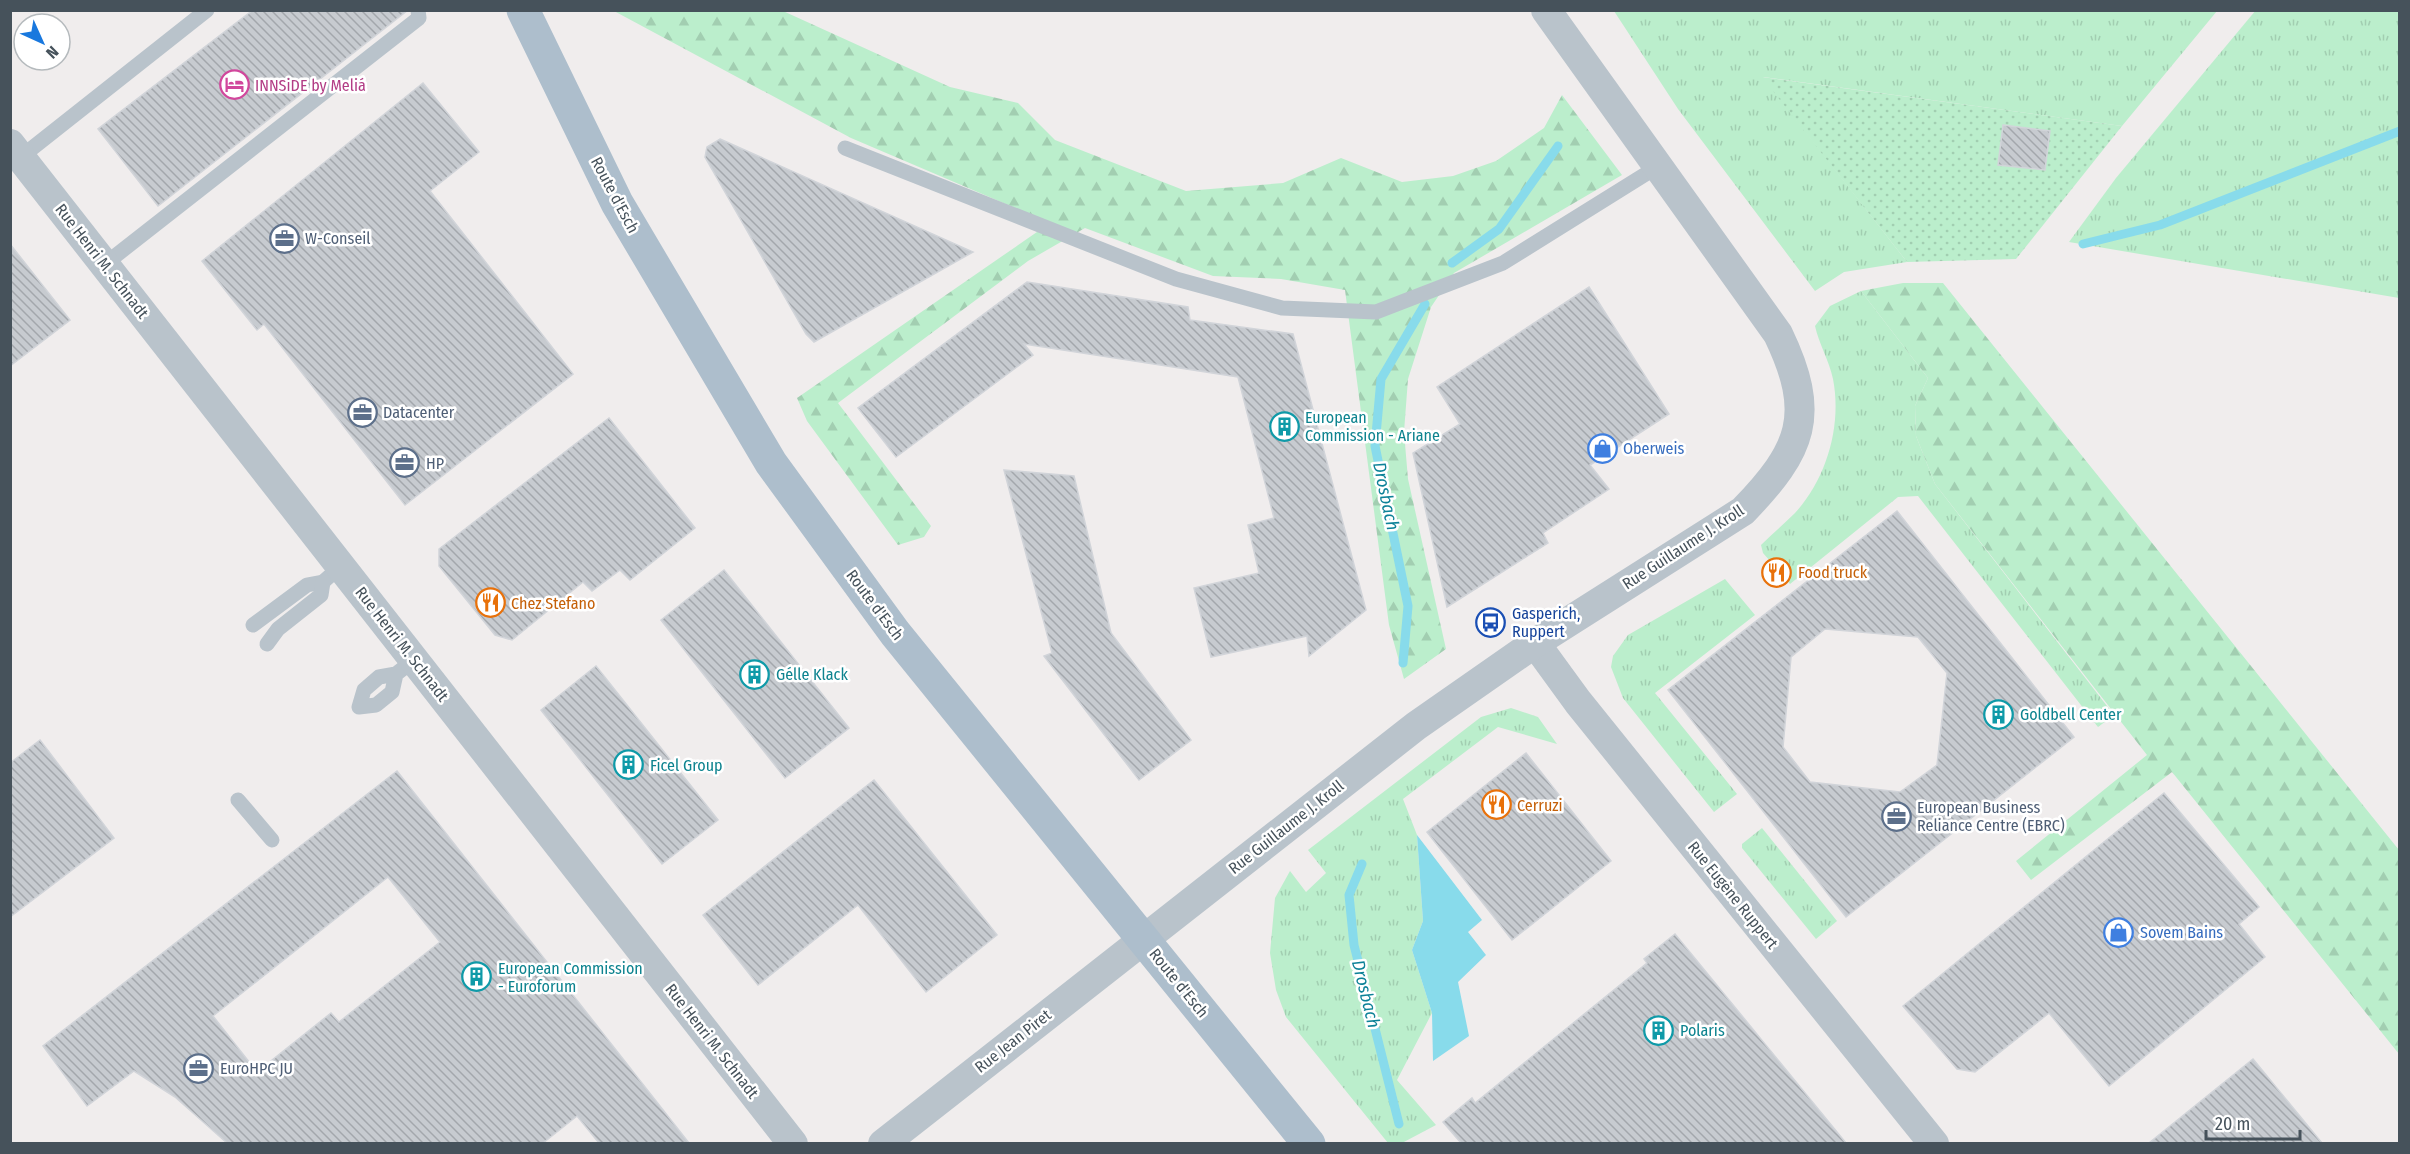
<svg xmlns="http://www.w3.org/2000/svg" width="2410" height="1154" font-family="'Fira Sans Condensed',sans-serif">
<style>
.grass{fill:url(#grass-tufts)}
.forest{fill:url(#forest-firs)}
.garden{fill:url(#garden-dots)}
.water{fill:#88dbeb}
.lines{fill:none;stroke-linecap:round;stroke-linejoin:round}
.stream{stroke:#88dbeb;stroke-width:9}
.building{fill:url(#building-back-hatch);stroke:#d1d4d9;stroke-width:1.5;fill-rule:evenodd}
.lane{stroke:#b9c3cb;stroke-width:15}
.street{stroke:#b9c3cb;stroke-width:30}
.primary{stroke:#adbecc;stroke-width:33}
.labels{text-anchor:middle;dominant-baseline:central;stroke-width:5;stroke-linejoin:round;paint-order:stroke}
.hotel-label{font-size:16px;fill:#b23c85;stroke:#fff;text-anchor:start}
.street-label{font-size:16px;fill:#46525b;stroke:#fff}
.service-label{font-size:16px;fill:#4e5e75;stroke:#fff;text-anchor:start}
.culture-label{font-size:16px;fill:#0d838f;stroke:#fff;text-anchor:start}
.shop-label{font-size:16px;fill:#366cbe;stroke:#fff;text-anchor:start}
.food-label{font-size:16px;fill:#c56008;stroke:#fff;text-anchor:start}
.transit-label{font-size:16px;fill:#164399;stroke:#fff;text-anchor:start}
.water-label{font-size:18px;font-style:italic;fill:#0d8298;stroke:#fff}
</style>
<defs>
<pattern id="grass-tufts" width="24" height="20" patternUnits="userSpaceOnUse" patternTransform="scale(1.5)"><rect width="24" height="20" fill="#bec"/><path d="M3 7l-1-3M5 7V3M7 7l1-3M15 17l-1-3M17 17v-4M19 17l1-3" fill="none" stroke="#a2ceb1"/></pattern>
<pattern id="forest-firs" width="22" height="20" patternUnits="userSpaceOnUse" patternTransform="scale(1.5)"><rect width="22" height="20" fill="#bec"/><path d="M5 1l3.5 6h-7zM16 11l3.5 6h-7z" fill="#a2ceb1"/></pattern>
<pattern id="garden-dots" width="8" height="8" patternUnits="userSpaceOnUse" patternTransform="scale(1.5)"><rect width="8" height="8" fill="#bec"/><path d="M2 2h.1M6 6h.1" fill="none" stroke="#a2ceb1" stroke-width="1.8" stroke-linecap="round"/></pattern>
<pattern id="building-back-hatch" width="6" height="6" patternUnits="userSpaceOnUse" patternTransform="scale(1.5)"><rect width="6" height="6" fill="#c7cbd0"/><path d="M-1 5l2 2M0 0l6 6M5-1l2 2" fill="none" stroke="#a3a7ac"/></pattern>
</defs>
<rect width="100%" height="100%" fill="#f0eded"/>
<!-- grass -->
<g class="grass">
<path d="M 2256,10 L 2399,11 L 2399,298 L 2069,242 L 2116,178 Z"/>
<path d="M 1614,11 L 2217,11 L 2122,126 L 1763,77 L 1907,262 L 1844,272 L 1815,291 L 1678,109 Z"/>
<path d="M 1861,291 L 1928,378 L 1915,406 L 1916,436 L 1935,484 L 2114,715 L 2098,727 L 1918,496 L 1898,497 L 1790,584 L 1763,553 L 1761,545 C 1772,534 1784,524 1795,513 C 1827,478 1842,425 1833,379 C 1829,360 1819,344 1815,326 L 1830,306 Z"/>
<path d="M 1725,579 L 1755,615 L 1655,693 L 1737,794 L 1714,812 L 1623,698 L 1611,667 L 1613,656 L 1628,635 Z"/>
<path d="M 1511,708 L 1538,717 L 1557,744 L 1498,727 L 1403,799 L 1417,835 L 1423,921 L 1412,950 L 1432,1013 L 1397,1080 L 1436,1125 L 1402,1143 L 1388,1143 L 1286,1017 L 1276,990 L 1270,953 L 1275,898 L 1290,871 L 1306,892 L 1326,873 L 1308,850 L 1481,717 Z"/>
<path d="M 1762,828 L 1837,921 L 1816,939 L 1742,848 L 1742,844 Z"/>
</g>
<!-- forest -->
<g class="forest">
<path d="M 614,11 L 783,11 L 950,87 L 1018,103 L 1055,140 L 1186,191 L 1283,183 L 1341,158 L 1402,182 L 1453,176 L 1496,161 L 1544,128 L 1562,95 L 1622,175 L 1454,273 L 1431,307 L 1408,379 L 1404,432 L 1408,479 L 1446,649 L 1404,679 L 1389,625 L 1345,290 L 1281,279 L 1213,276 L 1085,228 L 1028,261 L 838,403 L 931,526 L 924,537 L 898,545 L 807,421 L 797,398 L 1050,223 L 851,138 Z"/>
<path d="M 1903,283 L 1943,283 L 2399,850 L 2399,1054 L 2172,772 L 2031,880 L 2016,861 L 2147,755 L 1935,484 L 1916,436 L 1915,406 L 1928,378 L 1861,291 Z"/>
</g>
<!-- garden -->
<path class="garden" d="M 1762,77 L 2122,126 L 2016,259 L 1907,262 Z"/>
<!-- water -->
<path class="water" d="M 1417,835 L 1482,920 L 1468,932 L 1486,955 L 1458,982 L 1469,1036 L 1433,1061 L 1432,1013 L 1412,950 L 1423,921 Z"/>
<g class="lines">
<!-- stream -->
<g class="stream">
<path d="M 2083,244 L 2160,225 L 2400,131"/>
<path d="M 1452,263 L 1499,229 L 1558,146"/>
<path d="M 1403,663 L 1408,606 L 1375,446 L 1381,379 L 1425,304"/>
<path d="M 1362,864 L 1349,895 L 1354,945 L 1399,1124"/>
</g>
</g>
<!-- building -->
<g class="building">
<path d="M 253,10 L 408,10 L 158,206 L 98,129 Z"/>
<path d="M 423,83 L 479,152 L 430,191 L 573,374 L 405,505 L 264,324 L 257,330 L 202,261 Z"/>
<path d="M 2003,125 L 2050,131 L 2045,170 L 1998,165 Z"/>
<path d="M 720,139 L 973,252 L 814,342 L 806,334 L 705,157 L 707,147 Z"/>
<path d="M 10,244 L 70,320 L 10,366 Z"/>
<path d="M 1027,282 L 1188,307 L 1190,320 L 1293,334 L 1366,610 L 1309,656 L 1307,636 L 1211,657 L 1194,588 L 1259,573 L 1248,525 L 1274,518 L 1238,377 L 1024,344 L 1033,355 L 896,457 L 858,408 Z"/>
<path d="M 1589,287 L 1669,414 L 1590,465 L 1609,489 L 1543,533 L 1548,543 L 1447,607 L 1413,453 L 1460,424 L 1437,387 Z"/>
<path d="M 609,418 L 695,528 L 630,580 L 620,570 L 592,591 L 583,582 L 512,640 L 495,635 L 439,566 L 439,549 Z"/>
<path d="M 1004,470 L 1074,476 L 1111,633 L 1191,740 L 1139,780 L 1044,656 L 1052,653 Z"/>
<path d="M 1897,511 L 2074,737 L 1846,917 L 1668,690 ZM 1825,629 L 1918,637 L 1947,673 L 1937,765 L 1900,792 L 1810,782 L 1783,747 L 1791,657 Z"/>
<path d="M 724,570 L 849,728 L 785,778 L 661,620 Z"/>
<path d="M 596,666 L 718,820 L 662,864 L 541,710 Z"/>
<path d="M 40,740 L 114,838 L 10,917 L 10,763 Z"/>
<path d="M 1526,753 L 1611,861 L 1512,940 L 1427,832 Z"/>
<path d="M 397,771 L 689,1143 L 599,1143 L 577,1116 L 543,1143 L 227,1143 L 175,1097 L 134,1071 L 87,1106 L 43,1046 ZM 388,877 L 440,942 L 339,1022 L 331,1013 L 257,1072 L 213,1016 Z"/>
<path d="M 874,780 L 997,935 L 926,992 L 858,905 L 758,985 L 703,915 Z"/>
<path d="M 2164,793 L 2259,907 L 2239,924 L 2265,957 L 2109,1086 L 2049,1013 L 1975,1072 L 1957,1069 L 1903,1006 Z"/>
<path d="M 1675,934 L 1846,1143 L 1461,1143 L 1443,1122 L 1472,1098 L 1475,1103 L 1647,963 L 1644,959 Z"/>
<path d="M 2253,1059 L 2322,1143 L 2149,1143 Z"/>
</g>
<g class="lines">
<!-- lane -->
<g class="lane">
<path d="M 845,148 L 1176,279 L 1282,308 L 1376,312 L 1503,263 L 1657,167"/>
<path d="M 21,157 L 207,10"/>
<path d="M 105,264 L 419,18 L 418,10"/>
<path d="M 253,625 L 307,585 L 323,582 L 341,566"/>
<path d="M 267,644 L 278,629 L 321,595 L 323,582"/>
<path d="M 396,674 L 392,692 L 376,705 L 359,707 L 364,690 L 379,677 L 396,674 L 414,660"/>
<path d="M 238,800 L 272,840"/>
</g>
<!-- street -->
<g class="street">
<path d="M 10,144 L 793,1144"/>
<path d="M 1535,643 L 1578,702 L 1934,1144"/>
<path d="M 883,1144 L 1416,726 L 1535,643 L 1743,511 C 1802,450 1817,415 1778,334 L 1546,10"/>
</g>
<!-- primary -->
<path class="primary" d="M 523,10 L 617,203 L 771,463 L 895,633 L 1309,1144"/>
</g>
<!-- icons -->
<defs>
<symbol id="hotel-ring" viewBox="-11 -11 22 22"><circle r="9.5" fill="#fff" stroke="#d1479c" stroke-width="1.5"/><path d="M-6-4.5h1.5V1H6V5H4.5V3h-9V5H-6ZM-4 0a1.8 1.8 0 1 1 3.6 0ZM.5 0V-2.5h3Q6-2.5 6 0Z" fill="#d1479c"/></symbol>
<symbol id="office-ring" viewBox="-11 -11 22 22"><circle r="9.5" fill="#fff" stroke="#5c6f8a" stroke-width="1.5"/><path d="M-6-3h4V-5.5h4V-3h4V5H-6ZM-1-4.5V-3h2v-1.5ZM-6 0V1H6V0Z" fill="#5c6f8a"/></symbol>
<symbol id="building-ring" viewBox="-11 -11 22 22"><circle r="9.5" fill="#fff" stroke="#0f9aa8" stroke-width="1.5"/><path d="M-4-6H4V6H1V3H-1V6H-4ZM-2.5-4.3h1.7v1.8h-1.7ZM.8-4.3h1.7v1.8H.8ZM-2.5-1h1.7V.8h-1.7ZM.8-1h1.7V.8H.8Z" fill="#0f9aa8"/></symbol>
<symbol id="shop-ring" viewBox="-11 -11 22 22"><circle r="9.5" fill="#fff" stroke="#3f7fe0" stroke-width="1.5"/><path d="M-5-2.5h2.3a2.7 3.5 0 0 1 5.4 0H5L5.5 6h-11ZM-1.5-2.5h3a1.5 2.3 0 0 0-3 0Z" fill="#3f7fe0"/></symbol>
<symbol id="restaurant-ring" viewBox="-11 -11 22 22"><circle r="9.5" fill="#fff" stroke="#e8710a" stroke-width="1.5"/><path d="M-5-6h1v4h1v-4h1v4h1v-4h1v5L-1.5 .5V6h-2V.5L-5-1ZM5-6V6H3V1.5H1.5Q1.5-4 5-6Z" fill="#e8710a"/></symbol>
<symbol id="bus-ring" viewBox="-11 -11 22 22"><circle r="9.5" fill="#fff" stroke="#1a4fb4" stroke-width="1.5"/><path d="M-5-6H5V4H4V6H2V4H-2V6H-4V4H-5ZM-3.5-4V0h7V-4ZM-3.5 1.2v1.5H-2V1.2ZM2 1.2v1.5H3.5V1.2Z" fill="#1a4fb4"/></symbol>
</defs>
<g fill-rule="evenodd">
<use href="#hotel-ring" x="218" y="68" width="33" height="33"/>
<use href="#office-ring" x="268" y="222" width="33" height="33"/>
<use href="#office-ring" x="346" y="396" width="33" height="33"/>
<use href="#building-ring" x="1268" y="410" width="33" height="33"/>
<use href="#shop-ring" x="1586" y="432" width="33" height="33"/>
<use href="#office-ring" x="388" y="446" width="33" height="33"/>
<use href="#restaurant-ring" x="1760" y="556" width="33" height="33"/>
<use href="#restaurant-ring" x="474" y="586" width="33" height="33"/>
<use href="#bus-ring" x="1474" y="606" width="33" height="33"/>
<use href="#building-ring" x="738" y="658" width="33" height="33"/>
<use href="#building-ring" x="1982" y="698" width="33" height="33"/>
<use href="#building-ring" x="612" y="748" width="33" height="33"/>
<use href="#restaurant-ring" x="1480" y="788" width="33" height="33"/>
<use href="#office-ring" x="1880" y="800" width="33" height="33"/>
<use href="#shop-ring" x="2102" y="916" width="33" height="33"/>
<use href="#building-ring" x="460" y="960" width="33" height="33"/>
<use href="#building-ring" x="1642" y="1014" width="33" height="33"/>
<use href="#office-ring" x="182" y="1052" width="33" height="33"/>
</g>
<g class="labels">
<!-- hotel labels -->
<g class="hotel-label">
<text x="255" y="85">INNSiDE by Meliá</text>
</g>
<!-- street labels -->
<g class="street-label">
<text transform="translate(615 195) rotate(62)">Route d'Esch</text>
<text transform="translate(102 261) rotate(52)">Rue Henri M. Schnadt</text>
<text transform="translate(1683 547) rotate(-33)">Rue Guillaume J. Kroll</text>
<text transform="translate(875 605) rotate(53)">Route d'Esch</text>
<text transform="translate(402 644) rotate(52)">Rue Henri M. Schnadt</text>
<text transform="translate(1286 827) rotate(-38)">Rue Guillaume J. Kroll</text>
<text transform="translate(1733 895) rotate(51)">Rue Eugène Ruppert</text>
<text transform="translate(1179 983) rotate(51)">Route d'Esch</text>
<text transform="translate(712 1041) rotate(52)">Rue Henri M. Schnadt</text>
<text transform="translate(1013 1041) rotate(-38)">Rue Jean Piret</text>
</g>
<!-- service labels -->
<g class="service-label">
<text x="305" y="238">W-Conseil</text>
<text x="383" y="412">Datacenter</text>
<text x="426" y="463">HP</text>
<text x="1917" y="807">European Business<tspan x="1917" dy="18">Reliance Centre (EBRC)</tspan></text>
<text x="220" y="1068">EuroHPC JU</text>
</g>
<!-- culture labels -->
<g class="culture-label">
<text x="1305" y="417">European<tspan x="1305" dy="18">Commission - Ariane</tspan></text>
<text x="776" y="674">Gélle Klack</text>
<text x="2020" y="714">Goldbell Center</text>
<text x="650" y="765">Ficel Group</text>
<text x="498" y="968">European Commission<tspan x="498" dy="18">- Euroforum</tspan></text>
<text x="1680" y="1030">Polaris</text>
</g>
<!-- shop labels -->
<g class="shop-label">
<text x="1623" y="448">Oberweis</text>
<text x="2140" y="932">Sovem Bains</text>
</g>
<!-- food labels -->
<g class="food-label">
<text x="1798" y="572">Food truck</text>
<text x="511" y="603">Chez Stefano</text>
<text x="1517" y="805">Cerruzi</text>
</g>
<!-- transit labels -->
<g class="transit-label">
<text x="1512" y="613">Gasperich,<tspan x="1512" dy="18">Ruppert</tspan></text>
</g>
<!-- water labels -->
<g class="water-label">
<text transform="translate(1386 496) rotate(78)">Drosbach</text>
<text transform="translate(1366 994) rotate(76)">Drosbach</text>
</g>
</g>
<!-- border -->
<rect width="2410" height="1154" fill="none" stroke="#46525b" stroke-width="24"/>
<!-- north arrow -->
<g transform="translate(42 42) rotate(135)"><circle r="28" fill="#ffffff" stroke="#b5babd" stroke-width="1.5"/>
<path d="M0-4.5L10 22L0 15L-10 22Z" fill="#1978de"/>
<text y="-9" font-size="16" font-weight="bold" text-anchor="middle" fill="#46525b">N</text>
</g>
<!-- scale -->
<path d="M2206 1130v9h94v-9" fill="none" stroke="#46525b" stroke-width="3"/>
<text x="2215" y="1130" font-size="18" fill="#46525b" stroke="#ffffff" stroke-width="4.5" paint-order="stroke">20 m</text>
</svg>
